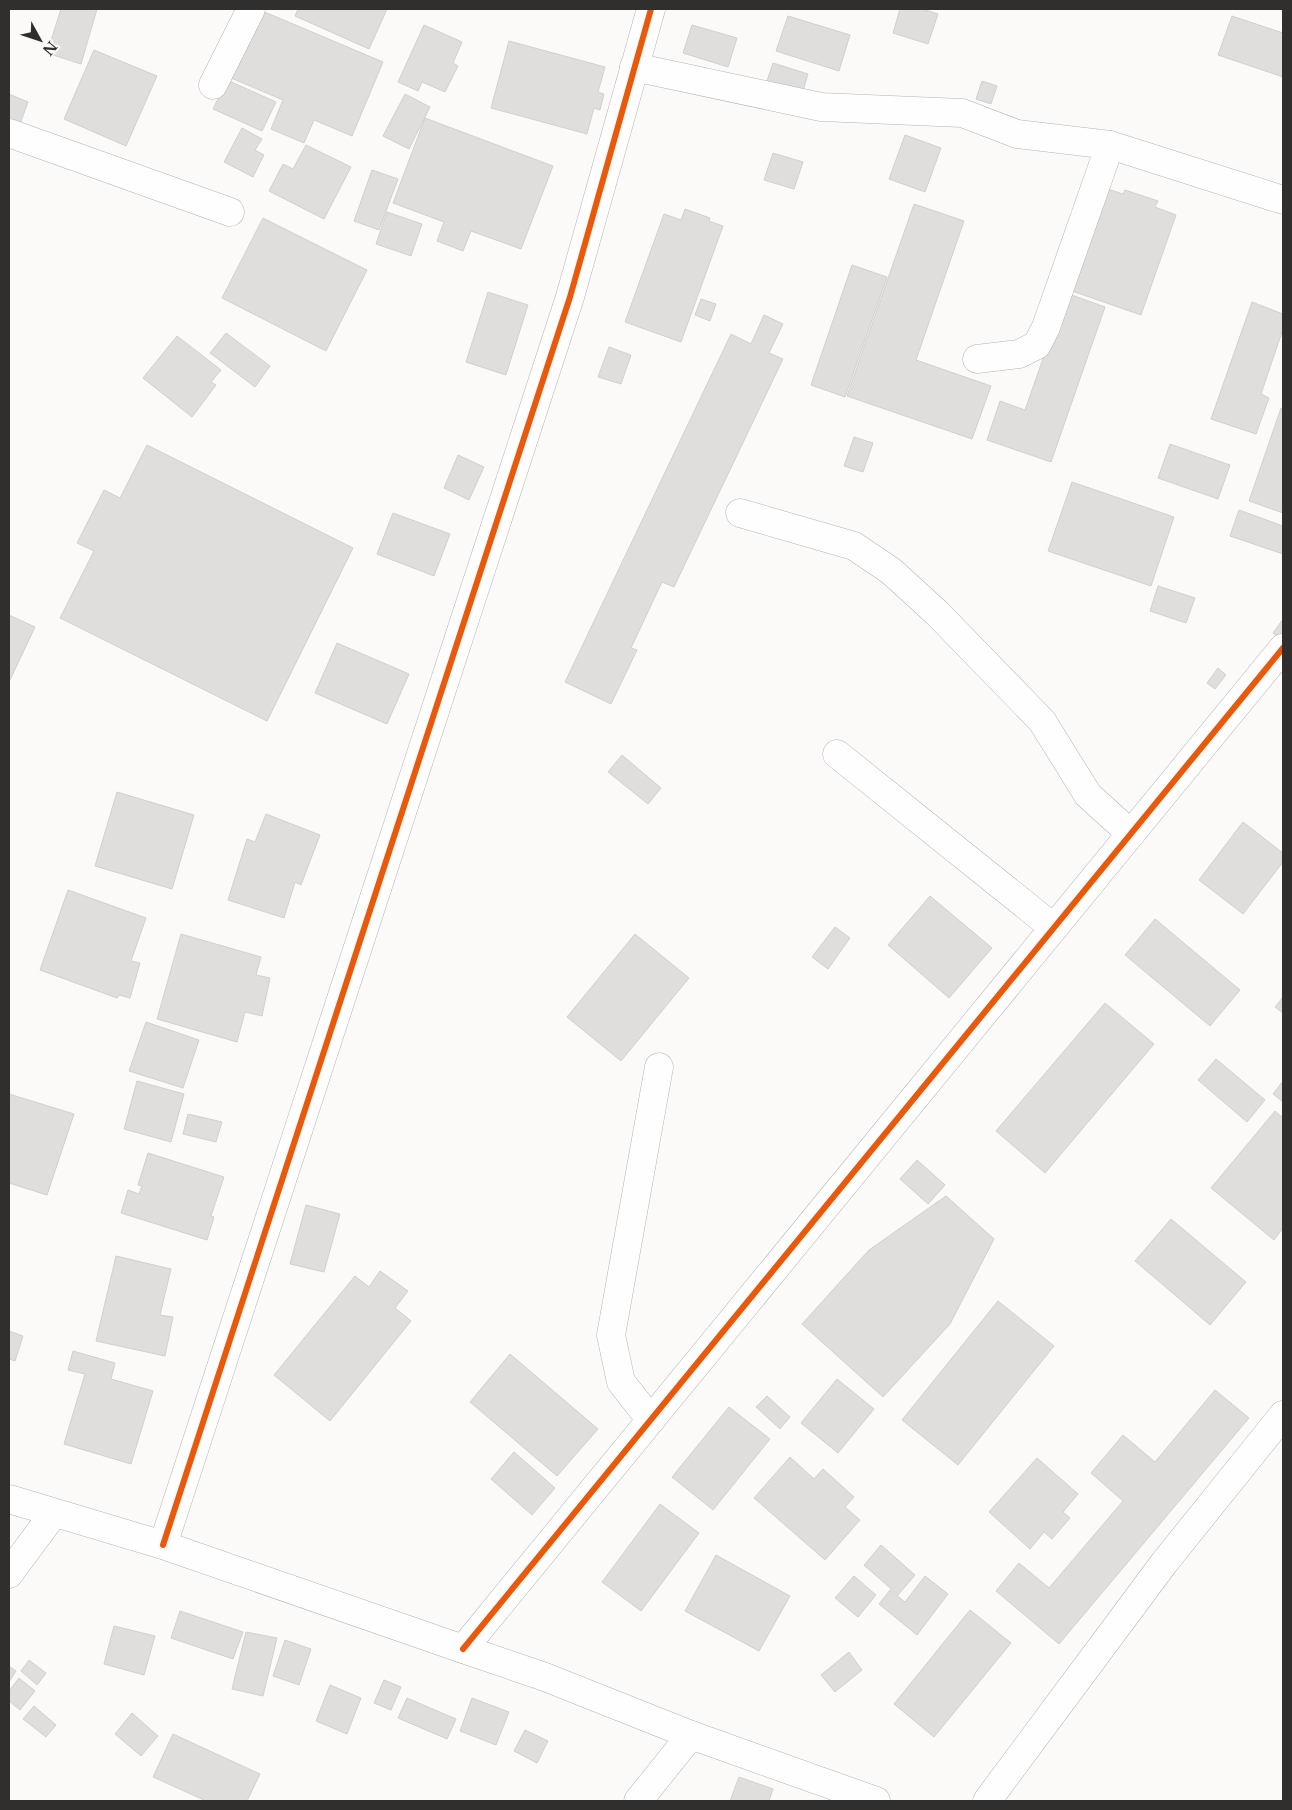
<svg xmlns="http://www.w3.org/2000/svg" width="1292" height="1810" font-family="'Libre Baskerville',serif">
<style>
.building{fill:#dfdedc;stroke:#d2d0cf}
.lines{fill:none;stroke-linecap:round;stroke-linejoin:round}
.minor-casing{stroke:#b5b4b2;stroke-width:29}
.minor{stroke:#fffefe;stroke-width:28}
.cycleway-casing{stroke:#fdf9f7;stroke-width:9}
.cycleway{stroke:#e8590c;stroke-width:6}
</style>
<rect width="100%" height="100%" fill="#fcfaf8"/>
<!-- building -->
<g class="building">
<path d="M 61,9 L 97,9 L 81,64 L 47,53 Z"/>
<path d="M 298,9 L 387,9 L 369,49 L 295,16 Z"/>
<path d="M 900,9 L 922,9 L 938,14 L 928,44 L 893,33 Z"/>
<path d="M 260,10 L 383,62 L 352,136 L 314,120 L 304,143 L 271,129 L 283,100 L 231,78 Z"/>
<path d="M 788,16 L 850,35 L 839,71 L 776,51 Z"/>
<path d="M 1232,16 L 1283,33 L 1283,77 L 1218,55 Z"/>
<path d="M 424,25 L 462,42 L 453,63 L 458,66 L 445,92 L 422,82 L 418,91 L 398,82 Z"/>
<path d="M 692,25 L 737,38 L 728,67 L 683,53 Z"/>
<path d="M 509,41 L 605,67 L 598,92 L 604,94 L 600,110 L 594,108 L 587,134 L 491,108 Z"/>
<path d="M 94,50 L 157,76 L 126,146 L 64,119 Z"/>
<path d="M 773,63 L 808,74 L 803,91 L 767,81 Z"/>
<path d="M 227,80 L 276,102 L 262,131 L 213,109 Z"/>
<path d="M 982,81 L 997,86 L 991,104 L 976,99 Z"/>
<path d="M 9,94 L 28,102 L 20,124 L 9,120 Z"/>
<path d="M 405,94 L 430,107 L 409,149 L 383,136 Z"/>
<path d="M 425,118 L 553,166 L 521,249 L 471,231 L 463,251 L 437,241 L 444,222 L 393,203 Z"/>
<path d="M 242,128 L 262,139 L 255,150 L 264,155 L 253,177 L 224,162 Z"/>
<path d="M 905,135 L 941,148 L 925,192 L 889,179 Z"/>
<path d="M 306,145 L 351,167 L 324,219 L 269,191 L 283,164 L 293,169 Z"/>
<path d="M 773,153 L 803,162 L 794,189 L 764,180 Z"/>
<path d="M 372,170 L 398,179 L 379,230 L 354,221 Z"/>
<path d="M 1108,189 L 1123,194 L 1125,190 L 1158,201 L 1155,207 L 1176,215 L 1141,315 L 1072,291 Z"/>
<path d="M 914,204 L 964,221 L 916,360 L 991,386 L 972,439 L 847,396 Z"/>
<path d="M 685,209 L 710,218 L 709,221 L 723,226 L 681,342 L 625,322 L 664,214 L 681,220 Z"/>
<path d="M 387,212 L 422,224 L 411,256 L 376,244 Z"/>
<path d="M 263,218 L 367,270 L 326,351 L 222,298 Z"/>
<path d="M 852,265 L 887,277 L 845,397 L 811,385 Z"/>
<path d="M 488,292 L 528,305 L 506,375 L 466,362 Z"/>
<path d="M 1066,293 L 1105,307 L 1051,462 L 987,440 L 1000,401 L 1025,410 Z"/>
<path d="M 701,299 L 716,304 L 710,321 L 695,315 Z"/>
<path d="M 1252,302 L 1283,314 L 1283,329 L 1261,394 L 1269,398 L 1256,434 L 1211,419 Z"/>
<path d="M 764,315 L 783,324 L 769,353 L 783,359 L 674,587 L 662,582 L 631,648 L 637,650 L 611,704 L 565,682 L 731,334 L 751,344 Z"/>
<path d="M 226,333 L 270,366 L 255,387 L 210,353 Z"/>
<path d="M 177,336 L 221,370 L 211,382 L 216,385 L 192,417 L 143,378 Z"/>
<path d="M 609,347 L 631,355 L 621,384 L 598,377 Z"/>
<path d="M 1281,408 L 1283,409 L 1283,513 L 1249,501 Z"/>
<path d="M 854,437 L 873,443 L 863,472 L 844,466 Z"/>
<path d="M 1170,444 L 1230,465 L 1218,499 L 1158,478 Z"/>
<path d="M 147,445 L 353,548 L 267,721 L 60,618 L 94,551 L 77,543 L 104,490 L 120,498 Z"/>
<path d="M 458,455 L 484,467 L 469,500 L 444,488 Z"/>
<path d="M 1072,482 L 1174,517 L 1151,586 L 1048,551 Z"/>
<path d="M 1239,510 L 1283,526 L 1283,554 L 1230,536 Z"/>
<path d="M 393,513 L 450,534 L 434,576 L 377,554 Z"/>
<path d="M 1158,586 L 1195,598 L 1186,623 L 1150,611 Z"/>
<path d="M 9,615 L 35,627 L 9,682 Z"/>
<path d="M 1283,619 L 1283,641 L 1273,633 Z"/>
<path d="M 337,643 L 409,674 L 387,724 L 315,693 Z"/>
<path d="M 1218,668 L 1226,675 L 1215,689 L 1207,683 Z"/>
<path d="M 622,755 L 661,788 L 648,804 L 608,772 Z"/>
<path d="M 117,792 L 194,815 L 172,889 L 95,866 Z"/>
<path d="M 266,814 L 320,835 L 301,885 L 295,882 L 284,918 L 228,900 L 247,839 L 255,842 Z"/>
<path d="M 1243,822 L 1283,853 L 1283,862 L 1243,914 L 1199,880 Z"/>
<path d="M 68,890 L 146,918 L 131,961 L 140,963 L 130,998 L 119,995 L 117,998 L 40,970 Z"/>
<path d="M 930,896 L 992,948 L 949,998 L 888,945 Z"/>
<path d="M 1155,919 L 1240,990 L 1210,1026 L 1125,955 Z"/>
<path d="M 835,927 L 850,938 L 828,969 L 812,957 Z"/>
<path d="M 181,934 L 261,957 L 256,975 L 270,978 L 262,1016 L 245,1012 L 237,1042 L 157,1019 Z"/>
<path d="M 635,934 L 689,978 L 621,1061 L 567,1017 Z"/>
<path d="M 1283,997 L 1283,1013 L 1275,1007 Z"/>
<path d="M 1105,1003 L 1154,1044 L 1045,1173 L 996,1131 Z"/>
<path d="M 146,1022 L 199,1040 L 183,1088 L 129,1071 Z"/>
<path d="M 1216,1059 L 1265,1100 L 1247,1122 L 1198,1080 Z"/>
<path d="M 137,1081 L 184,1094 L 171,1142 L 124,1129 Z"/>
<path d="M 1283,1081 L 1283,1102 L 1273,1094 Z"/>
<path d="M 9,1094 L 74,1114 L 47,1195 L 9,1183 Z"/>
<path d="M 1275,1111 L 1283,1118 L 1283,1228 L 1274,1240 L 1211,1188 Z"/>
<path d="M 188,1114 L 222,1122 L 216,1142 L 183,1134 Z"/>
<path d="M 148,1153 L 224,1177 L 211,1216 L 214,1217 L 207,1240 L 121,1213 L 128,1190 L 139,1194 L 142,1186 L 138,1185 Z"/>
<path d="M 917,1160 L 945,1185 L 928,1204 L 900,1179 Z"/>
<path d="M 946,1196 L 994,1239 L 950,1324 L 883,1397 L 802,1324 L 869,1250 Z"/>
<path d="M 306,1205 L 340,1214 L 324,1272 L 290,1264 Z"/>
<path d="M 1171,1219 L 1246,1282 L 1210,1325 L 1135,1261 Z"/>
<path d="M 116,1256 L 171,1269 L 160,1315 L 173,1317 L 165,1356 L 96,1341 Z"/>
<path d="M 380,1271 L 408,1291 L 395,1308 L 411,1321 L 330,1421 L 274,1375 L 355,1276 L 369,1287 Z"/>
<path d="M 998,1301 L 1054,1346 L 958,1465 L 902,1420 Z"/>
<path d="M 9,1331 L 23,1336 L 15,1361 L 9,1359 Z"/>
<path d="M 73,1351 L 115,1363 L 111,1379 L 153,1391 L 131,1464 L 64,1444 L 85,1374 L 68,1370 Z"/>
<path d="M 510,1354 L 598,1429 L 557,1476 L 470,1402 Z"/>
<path d="M 837,1379 L 874,1409 L 838,1453 L 801,1423 Z"/>
<path d="M 1215,1390 L 1249,1418 L 1059,1644 L 996,1591 L 1019,1563 L 1049,1588 L 1123,1501 L 1091,1473 L 1123,1435 L 1155,1462 Z"/>
<path d="M 767,1396 L 790,1417 L 780,1429 L 756,1407 Z"/>
<path d="M 729,1407 L 770,1439 L 713,1510 L 672,1477 Z"/>
<path d="M 514,1452 L 555,1488 L 532,1515 L 491,1479 Z"/>
<path d="M 790,1457 L 814,1479 L 823,1469 L 854,1497 L 845,1507 L 860,1520 L 825,1560 L 754,1498 Z"/>
<path d="M 1037,1458 L 1078,1494 L 1063,1512 L 1070,1518 L 1052,1539 L 1044,1532 L 1030,1549 L 989,1512 Z"/>
<path d="M 660,1504 L 699,1533 L 641,1611 L 602,1582 Z"/>
<path d="M 881,1545 L 915,1575 L 898,1595 L 864,1565 Z"/>
<path d="M 716,1555 L 790,1596 L 759,1651 L 685,1611 Z"/>
<path d="M 854,1576 L 876,1595 L 858,1617 L 835,1598 Z"/>
<path d="M 925,1576 L 948,1594 L 917,1635 L 879,1604 L 890,1590 L 905,1602 Z"/>
<path d="M 970,1610 L 1011,1643 L 934,1737 L 894,1704 Z"/>
<path d="M 180,1611 L 243,1632 L 233,1659 L 171,1638 Z"/>
<path d="M 114,1626 L 155,1636 L 144,1675 L 104,1664 Z"/>
<path d="M 246,1632 L 277,1638 L 263,1696 L 232,1689 Z"/>
<path d="M 285,1640 L 311,1649 L 299,1685 L 273,1676 Z"/>
<path d="M 849,1652 L 862,1670 L 835,1692 L 821,1675 Z"/>
<path d="M 29,1660 L 46,1673 L 37,1685 L 21,1671 Z"/>
<path d="M 9,1666 L 16,1671 L 9,1682 Z"/>
<path d="M 19,1678 L 35,1691 L 20,1710 L 9,1701 L 9,1691 Z"/>
<path d="M 384,1680 L 401,1687 L 391,1710 L 374,1703 Z"/>
<path d="M 330,1685 L 361,1698 L 347,1734 L 316,1721 Z"/>
<path d="M 407,1698 L 456,1719 L 447,1739 L 398,1718 Z"/>
<path d="M 472,1698 L 509,1712 L 496,1745 L 460,1731 Z"/>
<path d="M 34,1706 L 56,1725 L 46,1737 L 23,1719 Z"/>
<path d="M 132,1713 L 158,1736 L 141,1756 L 115,1734 Z"/>
<path d="M 525,1730 L 548,1741 L 537,1763 L 514,1751 Z"/>
<path d="M 173,1734 L 260,1774 L 247,1801 L 206,1801 L 153,1777 Z"/>
<path d="M 739,1777 L 773,1789 L 769,1801 L 730,1801 Z"/>
</g>
<g class="lines">
<defs>
<g id="minor">
<path d="M 634,67 L 821,107 L 962,113 L 1017,134 L 1110,145 L 1283,200"/>
<path d="M 213,85 L 251,9"/>
<path d="M 9,133 L 230,212"/>
<path d="M 977,359 L 1019,354 L 1037,345 L 1046,327 L 1110,145"/>
<path d="M 740,513 L 854,546 L 891,571 L 937,613 L 1042,721 L 1088,795 L 1131,834"/>
<path d="M 837,754 L 1054,928"/>
<path d="M 651,1420 L 621,1382 L 611,1335 L 659,1067"/>
<path d="M 9,1499 L 163,1545 L 463,1649 L 545,1677 L 691,1735 L 876,1801"/>
<path d="M 163,1545 L 570,297 L 651,9"/>
<path d="M 9,1574 L 54,1513"/>
<path d="M 463,1649 L 1283,648"/>
<path d="M 638,1801 L 691,1735"/>
<path d="M 987,1801 L 1164,1563 L 1283,1415"/>
</g>
</defs>
<!-- minor casing -->
<use href="#minor" class="minor-casing"/>
<!-- minor -->
<use href="#minor" class="minor"/>
<defs>
<g id="cycleway">
<path d="M 163,1545 L 570,297 L 651,9"/>
<path d="M 463,1649 L 1283,648"/>
</g>
</defs>
<!-- cycleway casing -->
<use href="#cycleway" class="cycleway-casing"/>
<!-- cycleway -->
<use href="#cycleway" class="cycleway"/>
</g>
<!-- border -->
<rect width="1292" height="1810" fill="none" stroke="#312f2e" stroke-width="20"/>
<!-- north arrow -->
<g transform="translate(40 40) rotate(130)" stroke="#fdf9f7" stroke-width="4" paint-order="stroke">
<path d="M0-4L9 19L0 12L-9 19Z" fill="#312f2e"/>
<text y="-8" font-size="14" font-weight="bold" text-anchor="middle" fill="#312f2e">N</text>
</g>
</svg>
